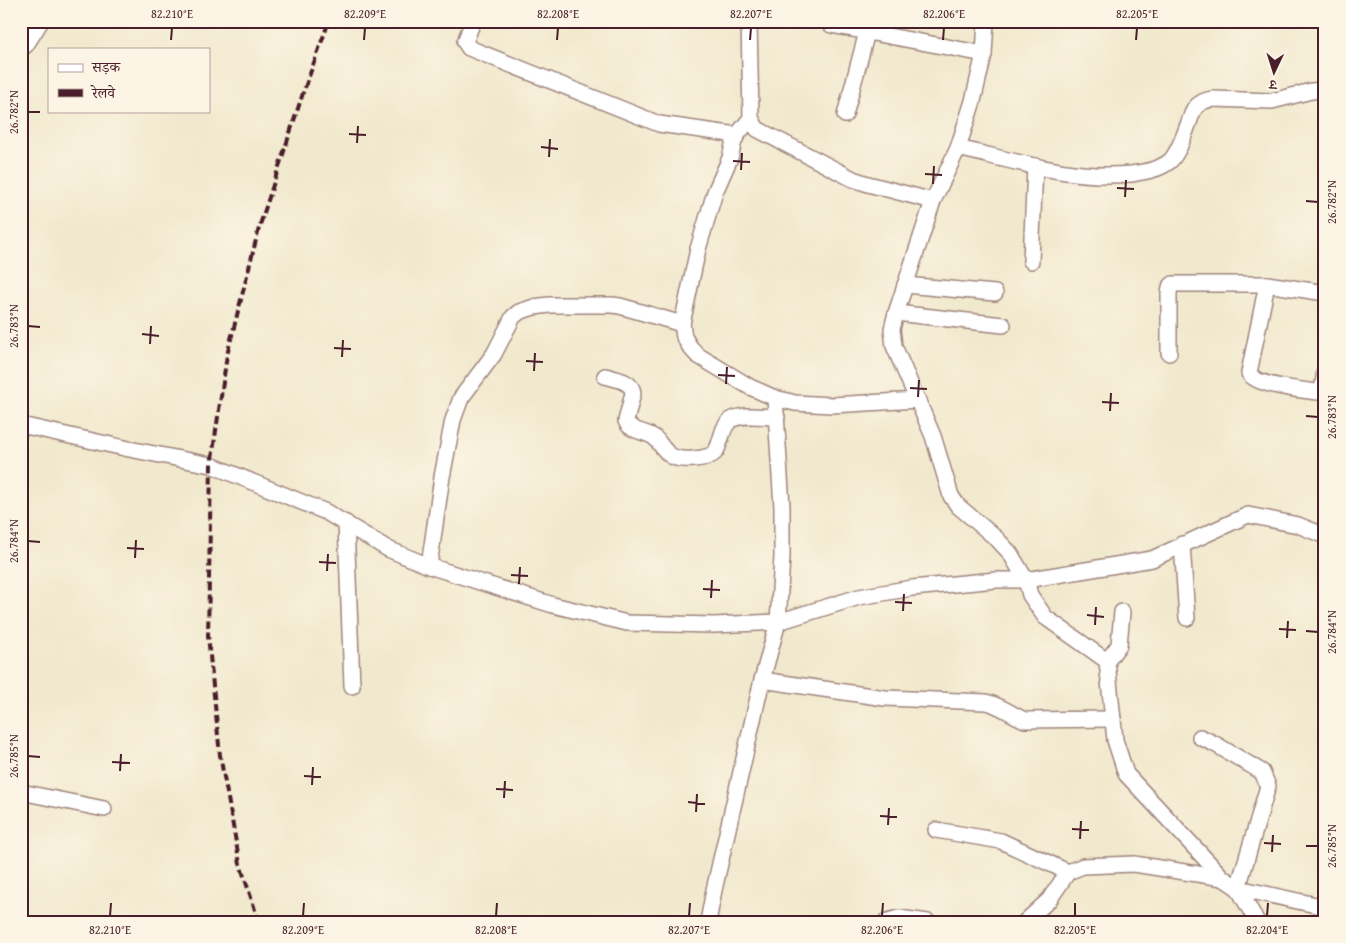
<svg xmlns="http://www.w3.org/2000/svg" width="1346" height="943" font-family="'Gentium Book Plus','Noto Serif Devanagari',serif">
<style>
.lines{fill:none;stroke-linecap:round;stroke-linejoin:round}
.minor-casing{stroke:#9e847c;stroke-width:18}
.minor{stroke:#fff;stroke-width:15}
.rail{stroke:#4a1f2b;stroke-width:4;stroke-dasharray:8 4;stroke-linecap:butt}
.ticks{fill:none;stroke:#4a1f2b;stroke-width:2}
.neatline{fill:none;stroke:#4a1f2b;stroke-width:2}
.ticks-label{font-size:12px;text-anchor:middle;fill:#4a1f2b}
</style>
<rect width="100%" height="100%" fill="#fcf5e5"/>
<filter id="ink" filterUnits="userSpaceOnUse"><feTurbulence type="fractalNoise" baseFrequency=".02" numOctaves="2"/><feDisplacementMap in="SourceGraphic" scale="10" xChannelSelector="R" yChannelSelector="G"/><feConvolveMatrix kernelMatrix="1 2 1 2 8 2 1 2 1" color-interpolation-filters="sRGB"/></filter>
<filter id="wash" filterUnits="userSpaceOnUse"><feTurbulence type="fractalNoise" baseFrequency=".0096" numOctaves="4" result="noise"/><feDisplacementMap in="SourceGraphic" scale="20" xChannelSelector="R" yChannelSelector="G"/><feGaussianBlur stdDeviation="1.12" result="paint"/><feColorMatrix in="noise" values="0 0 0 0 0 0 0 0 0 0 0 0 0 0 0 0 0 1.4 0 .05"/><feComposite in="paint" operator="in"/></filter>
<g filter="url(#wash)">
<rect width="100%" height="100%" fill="#f1e9cd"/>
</g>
<g filter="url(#ink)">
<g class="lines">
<defs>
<g id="minor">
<path d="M 473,21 L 465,42 L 469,48 L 659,124 L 737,135"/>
<path d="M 749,21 L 751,118 L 757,129 L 853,179 L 868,184 L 933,201"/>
<path d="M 986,21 L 984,54 L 973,101 L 958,148 L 933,201 L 896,313 L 892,329 L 894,346 L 933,436 L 951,496 L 958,506 L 997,539 L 1010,553 L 1026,580 L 1030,595 L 1045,617 L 1107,661 L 1115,740 L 1126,774 L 1223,878 L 1238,888 L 1257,922"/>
<path d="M 831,25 L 984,54"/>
<path d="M 21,49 L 26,45 L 41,21"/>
<path d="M 845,115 L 867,32"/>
<path d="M 751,118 L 737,135 L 734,141 L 730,158 L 715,192 L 698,249 L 682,324 L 684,337 L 690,347 L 697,355 L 750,387 L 775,398 L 795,403 L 832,405 L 918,400"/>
<path d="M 958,148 C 1015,161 1072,180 1131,174 C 1144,172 1159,170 1170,161 C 1181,150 1188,123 1194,109 C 1200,102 1205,100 1213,99 L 1272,101 L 1311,91 L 1325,90"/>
<path d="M 1031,261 L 1035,166"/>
<path d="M 1267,284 L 1249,373 C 1254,386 1310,391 1325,393"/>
<path d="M 905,285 L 995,293"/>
<path d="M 896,313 L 1003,325"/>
<path d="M 1169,353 L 1169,293 L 1170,287 L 1173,284 L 1267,284 L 1325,293"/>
<path d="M 605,376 C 616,379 632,381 633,393 L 626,421 C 630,432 646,431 655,438 C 660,443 664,451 670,455 C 678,462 711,460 716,451 C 722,441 721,427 731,420 C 743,413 763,417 777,417"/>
<path d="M 1322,392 L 1325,370"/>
<path d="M 21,425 L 129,449 L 211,465 L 326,512 L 388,549 L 429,566 L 553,605 L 627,623 L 714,625 L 778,622 L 859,597 L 912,588 L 996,580 L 1026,580 L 1152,559 L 1248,515 L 1298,525 L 1325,536"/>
<path d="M 346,523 L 352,686"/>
<path d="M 1182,544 L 1187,618"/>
<path d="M 429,566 L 442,477 L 453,420 L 461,398 L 494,354 L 513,317 L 519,312 L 534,307 L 549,305 L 612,305 L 620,306 L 682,324"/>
<path d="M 1107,661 L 1119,645 L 1122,612"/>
<path d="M 762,680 L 885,698 L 986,702 C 1001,705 1011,715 1025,720 L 1113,719"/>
<path d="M 1200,737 L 1215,744 L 1262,772 L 1268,786 L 1238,888 L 1325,907"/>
<path d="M 21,792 L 104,809"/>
<path d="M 936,830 L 1001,841 L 1068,872"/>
<path d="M 708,922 L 714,890 L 762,680 L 778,622 L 782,557 L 782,507 L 775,398"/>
<path d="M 885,922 L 899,918 L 928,922"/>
<path d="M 1025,922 L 1049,900 L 1068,872 L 1083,866 L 1134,864 L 1223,878"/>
</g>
</defs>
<!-- minor casing -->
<use href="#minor" class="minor-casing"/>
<!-- minor -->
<use href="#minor" class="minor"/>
<!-- rail -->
<path class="rail" d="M 259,922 L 240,864 L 220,755 L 208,636 L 211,465 L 227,355 L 259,228 L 303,93 L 329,21"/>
</g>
</g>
<!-- ticks -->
<path class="ticks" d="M 171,40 L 172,28M 364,40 L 365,28M 557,40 L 558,28M 750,40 L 751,28M 943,40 L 944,28M 1136,40 L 1137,28M 28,112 L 40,112M 349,134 L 366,135M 357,143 L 358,126M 541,147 L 558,149M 549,157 L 550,139M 733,161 L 750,162M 741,170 L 742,153M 925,174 L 942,175M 933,184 L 934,166M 1117,188 L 1134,189M 1125,197 L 1126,180M 1306,201 L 1318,202M 28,326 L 40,327M 142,334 L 159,336M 150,344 L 151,326M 334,348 L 351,349M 342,357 L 343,340M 526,361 L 543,362M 534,371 L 535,353M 718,375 L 735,376M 726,384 L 727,367M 910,388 L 927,389M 918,397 L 919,380M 1102,402 L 1119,403M 1110,411 L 1111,393M 1306,416 L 1318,417M 28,541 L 40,542M 127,548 L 144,549M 135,558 L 136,540M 319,562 L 336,563M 327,571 L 328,554M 511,575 L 528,576M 519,584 L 520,567M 703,589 L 720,590M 711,598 L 712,580M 895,602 L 912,603M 903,611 L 904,594M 1087,615 L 1104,617M 1095,625 L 1096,607M 1279,629 L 1296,630M 1306,631 L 1318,632M 1287,638 L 1288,621M 28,756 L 40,757M 112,762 L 130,763M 120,771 L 121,754M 304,776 L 321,777M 312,785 L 313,767M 496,789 L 513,790M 504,798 L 505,781M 688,802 L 705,804M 696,812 L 697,794M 880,816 L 897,817M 888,825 L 889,808M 1072,829 L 1089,830M 1080,839 L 1081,821M 1264,843 L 1281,844M 1306,846 L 1318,846M 1272,852 L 1273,835M 110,916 L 111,903M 303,916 L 304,903M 496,916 L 497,903M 689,916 L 690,903M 882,916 L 883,903M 1075,916 L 1075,903M 1267,916 L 1268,903"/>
<!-- margin -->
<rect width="1346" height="943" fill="none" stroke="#fcf5e5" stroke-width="55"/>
<!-- legend -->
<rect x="48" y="48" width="162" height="65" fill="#fcf5e5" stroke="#b59f9b"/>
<rect x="58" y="64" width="25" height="8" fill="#ffffff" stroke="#b59f9b"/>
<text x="92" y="72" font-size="15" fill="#4a1f2b">सड़क</text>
<rect x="58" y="89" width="25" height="8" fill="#4a1f2b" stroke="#b59f9b"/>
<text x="92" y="98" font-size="15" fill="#4a1f2b">रेलवे</text>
<!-- north arrow -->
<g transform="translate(1274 72) rotate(184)" stroke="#fcf5e5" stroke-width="4" paint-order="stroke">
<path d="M0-4L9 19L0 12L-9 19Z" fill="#4a1f2b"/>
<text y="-8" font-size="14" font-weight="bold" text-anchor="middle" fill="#4a1f2b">उ</text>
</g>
<rect x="28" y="28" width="1290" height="888" class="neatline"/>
<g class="ticks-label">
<text x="172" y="18">82.210°E</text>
<text x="365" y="18">82.209°E</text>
<text x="558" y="18">82.208°E</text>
<text x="751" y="18">82.207°E</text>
<text x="944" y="18">82.206°E</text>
<text x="1137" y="18">82.205°E</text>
<text transform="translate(14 112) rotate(-90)" y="4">26.782°N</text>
<text transform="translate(1332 202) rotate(-90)" y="4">26.782°N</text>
<text transform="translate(14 326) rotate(-90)" y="4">26.783°N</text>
<text transform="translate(1332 417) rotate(-90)" y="4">26.783°N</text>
<text transform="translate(14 541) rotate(-90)" y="4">26.784°N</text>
<text transform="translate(1332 632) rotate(-90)" y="4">26.784°N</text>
<text transform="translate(14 756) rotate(-90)" y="4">26.785°N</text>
<text transform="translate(1332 846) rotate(-90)" y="4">26.785°N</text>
<text x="110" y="934">82.210°E</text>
<text x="303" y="934">82.209°E</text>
<text x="496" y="934">82.208°E</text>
<text x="689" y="934">82.207°E</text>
<text x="882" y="934">82.206°E</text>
<text x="1075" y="934">82.205°E</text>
<text x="1267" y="934">82.204°E</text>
</g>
</svg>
